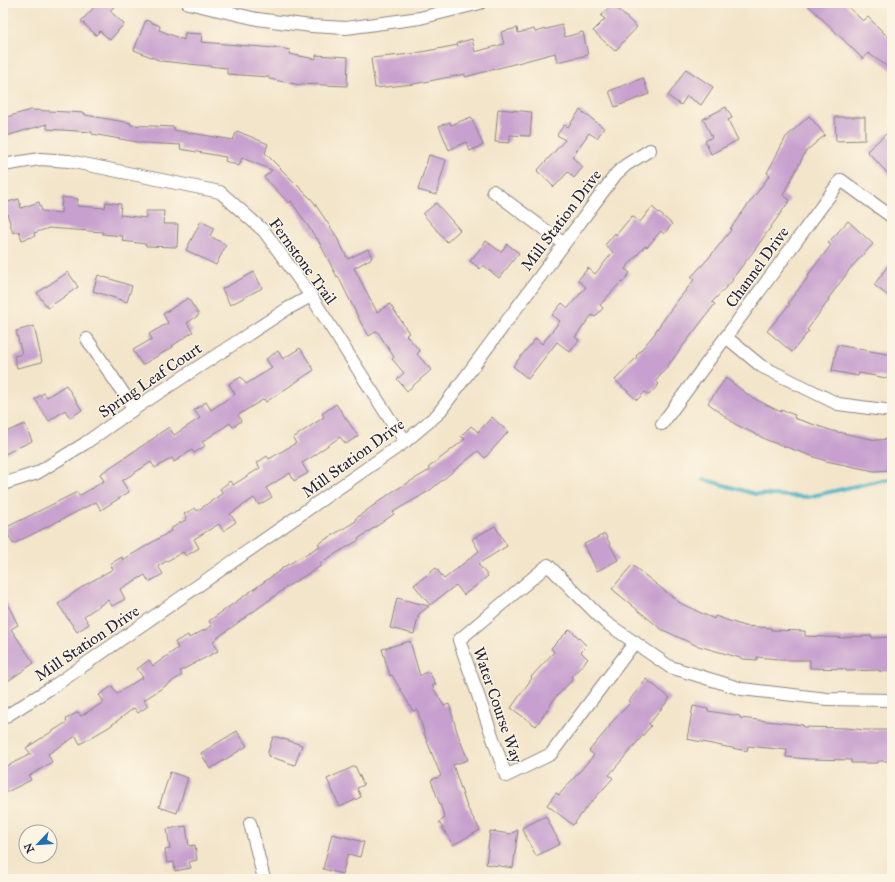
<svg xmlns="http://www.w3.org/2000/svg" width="895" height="882" font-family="'IM FELL Great Primer',serif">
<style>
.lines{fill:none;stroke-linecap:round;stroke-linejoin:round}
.stream{stroke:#47b2c4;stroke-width:4}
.building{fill:#c7a0cf}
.street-casing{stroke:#8a8482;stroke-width:14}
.street{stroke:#fff;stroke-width:12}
.labels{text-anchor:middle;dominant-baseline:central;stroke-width:3;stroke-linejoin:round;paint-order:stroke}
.street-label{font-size:16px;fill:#22223b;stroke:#fcf5e5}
</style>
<rect width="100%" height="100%" fill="#fcf5e5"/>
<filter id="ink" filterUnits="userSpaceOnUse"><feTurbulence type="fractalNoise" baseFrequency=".025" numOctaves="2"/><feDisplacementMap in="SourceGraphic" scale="8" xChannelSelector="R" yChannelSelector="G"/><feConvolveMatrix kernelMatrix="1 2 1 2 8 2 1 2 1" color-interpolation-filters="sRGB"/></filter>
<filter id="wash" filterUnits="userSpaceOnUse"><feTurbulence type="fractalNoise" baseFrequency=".012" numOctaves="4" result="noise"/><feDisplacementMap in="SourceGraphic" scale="16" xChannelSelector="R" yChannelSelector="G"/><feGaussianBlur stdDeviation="0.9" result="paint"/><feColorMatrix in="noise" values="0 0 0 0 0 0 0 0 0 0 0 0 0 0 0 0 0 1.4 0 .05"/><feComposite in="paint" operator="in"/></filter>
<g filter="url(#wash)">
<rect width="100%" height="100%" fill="#f3e5ca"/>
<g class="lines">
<!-- stream -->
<path class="stream" d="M 703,479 L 755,494 L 808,497 L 882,480 L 892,479"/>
</g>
<g id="blocks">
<!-- building -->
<g class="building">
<path d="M 98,3 L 117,3 L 110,11 L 124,24 L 110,40 L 100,31 L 96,35 L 81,21 Z"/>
<path d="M 806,3 L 844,3 L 863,21 L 868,17 L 892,41 L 892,70 L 868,53 L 863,59 Z"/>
<path d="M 612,4 L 637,27 L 615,51 L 593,31 L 605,19 L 601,16 Z"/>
<path d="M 146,20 L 160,26 L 159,30 L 184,40 L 185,33 L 202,34 L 201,42 L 274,48 L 274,47 L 290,50 L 289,54 L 316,59 L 316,55 L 348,57 L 347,86 L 301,84 L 300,85 L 269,79 L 269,77 L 227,74 L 227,68 L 161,61 L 134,50 Z"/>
<path d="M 562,25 L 565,37 L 583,32 L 588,55 L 557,62 L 555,53 L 465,77 L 465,74 L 414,84 L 375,88 L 371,58 L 411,54 L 458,45 L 457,43 L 472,39 L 475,52 L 504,44 L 501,32 L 517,28 L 518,33 L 534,29 L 535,32 Z"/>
<path d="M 686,69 L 713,87 L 701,105 L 687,96 L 681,105 L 668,96 Z"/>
<path d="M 643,78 L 649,94 L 615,107 L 609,91 Z"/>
<path d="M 726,107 L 732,118 L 728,120 L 738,140 L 711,154 L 705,141 L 712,137 L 703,119 Z"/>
<path d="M 498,109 L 532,112 L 530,136 L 510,135 L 510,143 L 495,142 Z"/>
<path d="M 31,110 L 85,113 L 85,115 L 131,123 L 130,125 L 174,127 L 174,130 L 233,140 L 237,131 L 268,144 L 265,153 L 313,201 L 335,234 L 348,259 L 368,249 L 372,258 L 354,268 L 377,312 L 390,304 L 409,333 L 406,335 L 420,351 L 417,354 L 431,370 L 407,391 L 397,379 L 404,373 L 392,359 L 394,357 L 377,331 L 369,336 L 361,323 L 338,276 L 337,277 L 317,238 L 316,238 L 291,201 L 289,203 L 264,177 L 272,170 L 242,158 L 239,166 L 225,161 L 226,157 L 180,149 L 181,145 L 143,143 L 92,134 L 92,132 L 47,129 L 47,124 L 6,136 L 3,127 L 3,118 Z"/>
<path d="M 580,110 L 604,128 L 597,138 L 589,133 L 572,157 L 583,167 L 574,178 L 568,172 L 554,187 L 537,171 L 565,140 L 557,135 L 564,125 L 568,127 Z"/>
<path d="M 809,116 L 825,135 L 806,151 L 783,195 L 790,200 L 756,248 L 732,279 L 733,280 L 712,302 L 715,304 L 673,359 L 656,381 L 659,384 L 649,395 L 645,392 L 637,400 L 615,380 L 637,357 L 636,356 L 656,332 L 655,332 L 674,305 L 694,280 L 691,277 L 708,259 L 731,230 L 730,229 L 770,175 L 767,173 L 786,137 Z"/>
<path d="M 471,117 L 483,145 L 470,151 L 466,142 L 449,150 L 439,126 L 450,122 L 451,125 Z"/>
<path d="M 835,117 L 865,117 L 865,140 L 836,141 Z"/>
<path d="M 887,133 L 892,139 L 892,178 L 867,151 Z"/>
<path d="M 429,155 L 446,160 L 436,195 L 418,190 Z"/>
<path d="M 62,197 L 78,199 L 77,206 L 105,208 L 106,202 L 121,204 L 120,215 L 146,218 L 146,211 L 164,211 L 163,224 L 178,224 L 177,247 L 146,246 L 146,244 L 122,241 L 123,236 L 102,234 L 103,232 L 49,228 L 34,233 L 35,236 L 22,240 L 19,231 L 13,233 L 4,203 L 19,199 L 21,208 L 39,202 L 42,211 L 61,213 Z"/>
<path d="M 436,203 L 460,230 L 447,242 L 423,214 Z"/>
<path d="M 652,207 L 672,224 L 664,234 L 661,231 L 647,247 L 645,246 L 625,269 L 630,273 L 622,283 L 621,282 L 600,305 L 603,308 L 595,317 L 592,315 L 575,337 L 579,340 L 570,352 L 557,342 L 528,379 L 513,366 L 536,338 L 542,344 L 560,321 L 552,315 L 562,303 L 568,308 L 586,287 L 578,280 L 588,268 L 595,274 L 613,252 L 605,245 L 615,233 L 616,235 L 632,216 L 640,222 Z"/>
<path d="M 201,221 L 214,228 L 210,236 L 226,245 L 216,265 L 186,250 Z"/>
<path d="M 848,221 L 873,244 L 848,271 L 848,272 L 828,299 L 829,300 L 807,330 L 809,331 L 792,352 L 767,331 L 790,304 L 788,303 L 809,276 L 808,275 L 831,245 L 828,243 Z"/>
<path d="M 486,241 L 501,252 L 507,244 L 519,253 L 499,278 L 483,265 L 480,269 L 470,261 Z"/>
<path d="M 892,260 L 892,299 L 874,285 Z"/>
<path d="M 68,272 L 78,287 L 48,308 L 37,293 Z"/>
<path d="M 254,272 L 262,288 L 230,305 L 222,289 Z"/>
<path d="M 98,275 L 132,286 L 127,302 L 93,291 Z"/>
<path d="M 188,298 L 199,315 L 187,323 L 193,332 L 172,346 L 173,347 L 142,365 L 133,350 L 152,339 L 149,334 L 168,323 L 163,314 Z"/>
<path d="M 34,326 L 42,362 L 17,368 L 14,356 L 22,354 L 16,331 Z"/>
<path d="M 837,345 L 892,355 L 892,379 L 859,373 L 858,376 L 832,371 Z"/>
<path d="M 300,348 L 314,370 L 266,402 L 264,399 L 238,415 L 241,421 L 233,427 L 230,423 L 202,442 L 205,446 L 194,453 L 192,450 L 174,462 L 172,458 L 155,468 L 151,462 L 122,481 L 129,492 L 101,510 L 96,502 L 13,544 L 5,528 L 77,492 L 79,496 L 104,481 L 100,474 L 157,436 L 157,435 L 169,427 L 174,435 L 200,418 L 194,410 L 206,402 L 211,410 L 235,394 L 229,384 L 241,377 L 246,384 L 272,368 L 266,359 L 278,351 L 283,359 Z"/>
<path d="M 726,378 L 751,397 L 781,412 L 781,410 L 795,415 L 794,418 L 833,431 L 876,440 L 892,439 L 892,470 L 874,471 L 826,461 L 769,441 L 735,424 L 708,403 Z"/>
<path d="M 66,385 L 82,410 L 70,418 L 65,410 L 49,421 L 35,399 L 44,393 L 47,397 Z"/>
<path d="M 336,404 L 358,436 L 346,444 L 340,437 L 317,453 L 317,454 L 302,463 L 308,473 L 294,481 L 290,473 L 266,488 L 272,497 L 259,505 L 254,498 L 230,514 L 236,522 L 223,531 L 219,524 L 194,539 L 199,548 L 186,556 L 183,552 L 158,566 L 163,574 L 149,582 L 145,575 L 120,589 L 125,599 L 112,606 L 108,600 L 84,616 L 89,624 L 77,632 L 58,604 L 85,585 L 113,569 L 110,564 L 122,557 L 123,560 L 171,531 L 170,529 L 187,519 L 184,514 L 195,508 L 197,511 L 223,493 L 220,489 L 230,481 L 233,485 L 260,468 L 257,463 L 267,456 L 269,459 L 296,443 L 293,438 L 324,417 L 322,414 Z"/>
<path d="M 492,417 L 508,432 L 485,458 L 478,451 L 429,491 L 393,512 L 394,514 L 358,539 L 359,540 L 320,563 L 321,566 L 283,589 L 283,590 L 213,641 L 218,651 L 180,671 L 182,675 L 144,700 L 148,706 L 138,713 L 134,708 L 109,727 L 80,744 L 76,736 L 48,754 L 52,762 L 29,776 L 31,780 L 3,794 L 3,768 L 31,754 L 26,748 L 67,722 L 66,719 L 78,712 L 81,716 L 104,702 L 99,695 L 112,686 L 117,694 L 143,677 L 137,669 L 149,660 L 153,666 L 178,648 L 175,642 L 188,635 L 189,638 L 212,626 L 209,621 L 282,569 L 282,568 L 320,546 L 318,544 L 356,521 L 355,519 L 392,492 L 430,470 L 428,468 L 465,439 L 461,436 L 471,426 L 478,432 Z"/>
<path d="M 25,424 L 32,441 L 3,455 L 3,433 Z"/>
<path d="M 495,526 L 507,546 L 478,564 L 488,576 L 464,595 L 456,585 L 430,605 L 414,585 L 436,568 L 444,579 L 479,551 L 472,539 Z"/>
<path d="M 605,534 L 618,560 L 597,571 L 584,544 Z"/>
<path d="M 632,565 L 680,603 L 714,619 L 715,616 L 744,626 L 771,628 L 771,630 L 805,631 L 805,636 L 845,638 L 845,637 L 872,636 L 872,638 L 892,637 L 892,671 L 879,671 L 879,670 L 846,671 L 846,669 L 810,668 L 810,660 L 778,660 L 778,659 L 757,657 L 757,660 L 744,659 L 695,645 L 661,629 L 612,589 Z"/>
<path d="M 3,595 L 18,625 L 11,629 L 34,663 L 8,681 L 3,673 Z"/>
<path d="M 397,598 L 429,606 L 419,614 L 414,634 L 390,628 Z"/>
<path d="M 570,629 L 587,646 L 581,652 L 588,659 L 571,677 L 573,679 L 555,698 L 536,726 L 511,708 L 532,678 L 531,677 L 554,652 L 551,648 Z"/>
<path d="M 410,641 L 420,676 L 428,671 L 436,684 L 432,686 L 444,706 L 449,704 L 458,735 L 468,760 L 453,765 L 467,807 L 480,830 L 453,845 L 439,822 L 445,818 L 431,780 L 441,776 L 426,739 L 417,709 L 413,711 L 392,675 L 390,676 L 382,649 Z"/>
<path d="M 646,679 L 670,698 L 649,724 L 651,726 L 609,775 L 613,778 L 587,807 L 573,825 L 547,805 L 556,793 L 559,795 L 594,755 L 589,751 L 610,726 L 609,725 L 631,702 L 629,701 Z"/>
<path d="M 693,706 L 708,709 L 708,711 L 740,716 L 740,718 L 803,725 L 803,727 L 846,728 L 866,730 L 892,730 L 892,761 L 878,761 L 878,763 L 851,763 L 851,760 L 808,759 L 786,757 L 787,750 L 748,746 L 747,751 L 687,739 Z"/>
<path d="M 237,731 L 247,746 L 210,769 L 201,753 Z"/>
<path d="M 273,737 L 277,737 L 302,745 L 295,765 L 268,756 L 268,752 Z"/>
<path d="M 355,766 L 364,785 L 357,788 L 361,797 L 340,807 L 327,779 Z"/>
<path d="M 170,772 L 188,778 L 177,813 L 159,807 Z"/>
<path d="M 546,816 L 560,844 L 536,856 L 522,828 Z"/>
<path d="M 186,826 L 189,846 L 195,845 L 197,860 L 189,862 L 191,868 L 175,871 L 174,862 L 167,863 L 165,850 L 170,849 L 167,829 Z"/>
<path d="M 518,830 L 513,868 L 486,864 L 490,831 L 510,834 Z"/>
<path d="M 332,834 L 364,842 L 360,857 L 348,854 L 342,874 L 323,869 Z"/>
</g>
</g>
</g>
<g filter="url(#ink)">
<use href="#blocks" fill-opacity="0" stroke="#8a8482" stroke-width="1"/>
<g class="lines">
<defs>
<g id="street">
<path d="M 188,3 L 257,19 L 311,26 L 346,28 L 420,18 L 480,3"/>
<path d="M 3,165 L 40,159 L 69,161 L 220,192 L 264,231 L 311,296 L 393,424 L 406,441"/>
<path d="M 493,191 L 563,243"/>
<path d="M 726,337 L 761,366 L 838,404 L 892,411"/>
<path d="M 87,339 L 134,409"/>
<path d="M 662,424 L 841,180 L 892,217"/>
<path d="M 3,484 L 37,473 L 84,444 L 134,409 L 287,309 L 311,296"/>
<path d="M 635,642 L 551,754 L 506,776 L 459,640 L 548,565 L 605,622 L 670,667 L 742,689 L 827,699 L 892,700"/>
<path d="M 3,718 L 54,686 L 406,441 L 438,414 L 616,174 L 626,165 L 650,150"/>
<path d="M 250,823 L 264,879"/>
</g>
</defs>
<!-- street casing -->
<use href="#street" class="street-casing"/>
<!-- street -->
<use href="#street" class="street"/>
</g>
</g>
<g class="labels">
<!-- street labels -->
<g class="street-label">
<text transform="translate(561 220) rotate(-53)">Mill Station Drive</text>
<text transform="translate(303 261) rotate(54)">Fernstone Trail</text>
<text transform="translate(757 267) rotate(-54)">Channel Drive</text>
<text transform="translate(150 380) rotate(-34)">Spring Leaf Court</text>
<text transform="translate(353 458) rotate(-36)">Mill Station Drive</text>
<text transform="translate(87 643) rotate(-34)">Mill Station Drive</text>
<text transform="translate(498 705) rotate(71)">Water Course Way</text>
</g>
</g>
<!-- margin -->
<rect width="895" height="882" fill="none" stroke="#fcf5e5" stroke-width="16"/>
<!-- north arrow -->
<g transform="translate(38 844) rotate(245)"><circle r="19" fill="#fcf5e5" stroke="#a5a1a1"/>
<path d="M0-3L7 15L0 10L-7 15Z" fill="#1f6fb2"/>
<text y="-6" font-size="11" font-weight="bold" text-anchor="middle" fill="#22223b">N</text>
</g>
</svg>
